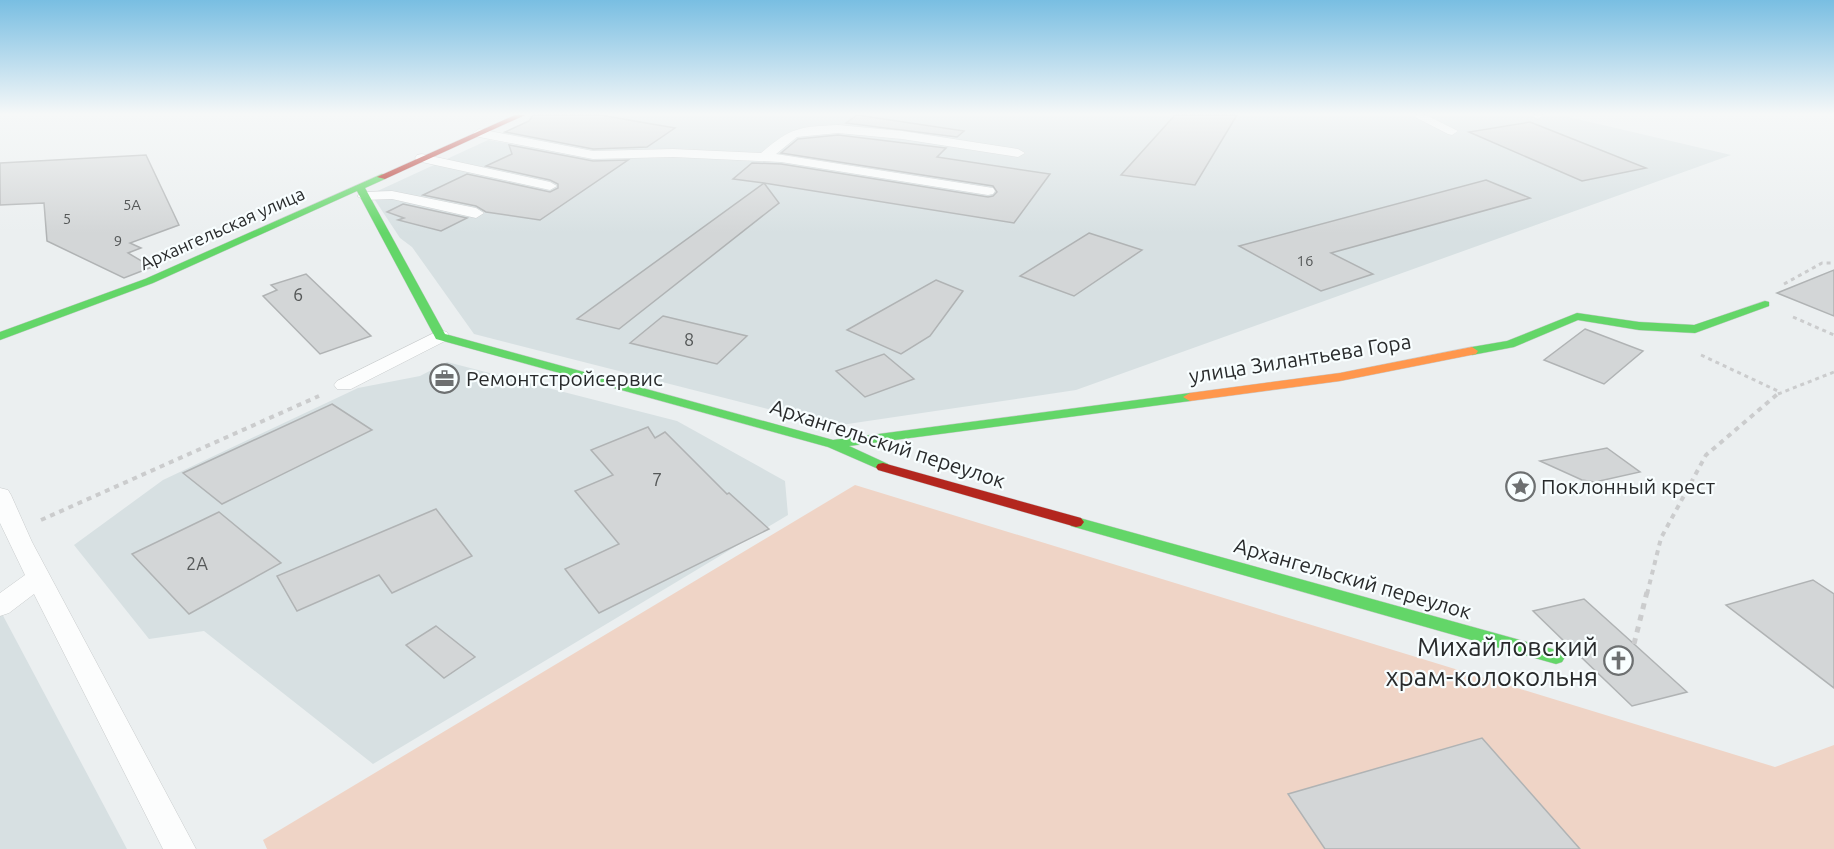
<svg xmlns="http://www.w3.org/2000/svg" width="1834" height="849" font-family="Ubuntu,sans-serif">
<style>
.built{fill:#d7e0e2}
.green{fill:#efd4c6}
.building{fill:#d3d6d7;stroke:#b0b3b4;stroke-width:1.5}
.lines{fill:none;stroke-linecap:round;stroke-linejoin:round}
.lane-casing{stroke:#c9cccd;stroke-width:1}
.fast-casing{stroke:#c9cccd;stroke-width:1}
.slow-casing{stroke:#c9cccd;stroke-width:1}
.jam-casing{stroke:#c9cccd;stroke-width:1}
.path-far2{stroke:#cbcccd;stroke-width:3;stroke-dasharray:4 4;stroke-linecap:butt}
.path-far1{stroke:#cbcccd;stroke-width:4;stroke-dasharray:5 5;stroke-linecap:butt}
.path{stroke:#cbcccd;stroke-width:5;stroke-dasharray:6 6;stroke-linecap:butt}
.lane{fill:#fcfdfd;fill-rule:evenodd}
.fast{fill:#63d668;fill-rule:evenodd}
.slow{fill:#ff974d;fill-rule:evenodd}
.jam{fill:#b3261e;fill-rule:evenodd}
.labels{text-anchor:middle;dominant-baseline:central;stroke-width:4.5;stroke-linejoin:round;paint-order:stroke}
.far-number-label{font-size:15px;fill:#555858}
.far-street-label{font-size:18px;fill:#292b2c;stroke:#f8feff}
.number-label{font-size:18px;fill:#555858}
.street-label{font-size:21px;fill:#292b2c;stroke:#f8feff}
.poi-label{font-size:21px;fill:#292b2c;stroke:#f8feff;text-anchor:start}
.near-poi-label{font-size:26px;fill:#292b2c;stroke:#f8feff;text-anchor:end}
</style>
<rect width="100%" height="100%" fill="#ebeff0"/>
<!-- built -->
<g class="built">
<path d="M 542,115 L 1560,115 L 1731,155 L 1076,390 L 834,426 L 474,334 L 412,247 L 400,238 L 371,194 L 488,140 L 581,156 L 629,160 L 499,135 Z"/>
<path d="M 447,362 L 677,421 L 785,481 L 788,515 L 373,764 L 204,631 L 149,639 L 74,545 L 163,480 L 358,388 L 420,376 Z"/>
<path d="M 0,610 L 127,849 L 0,849 Z"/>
</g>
<!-- green -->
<path class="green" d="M 855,485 L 1775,767 L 1834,745 L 1834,849 L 267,849 L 263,840 Z"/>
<!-- building -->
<g class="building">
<path d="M 533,115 L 600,115 L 675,128 L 647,147 L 593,149 L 505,132 L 529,121 Z"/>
<path d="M 857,115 L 964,131 L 957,137 L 846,123 Z"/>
<path d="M 1175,115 L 1237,115 L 1195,185 L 1121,175 Z"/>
<path d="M 1530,122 L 1646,168 L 1582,181 L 1469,132 Z"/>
<path d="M 838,135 L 946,148 L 937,157 L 1050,174 L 1014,223 L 764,183 L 779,203 L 619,329 L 577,319 L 764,183 L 733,179 L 752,163 L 781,164 L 988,197 L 993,196 L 997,192 L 993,186 L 781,153 L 798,139 Z"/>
<path d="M 509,145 L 593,161 L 628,160 L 540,220 L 486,212 L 476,206 L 423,195 L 467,174 L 550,192 L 558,188 L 558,184 L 550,180 L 486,166 L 512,154 Z"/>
<path d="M 146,155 L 179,225 L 130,243 L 141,248 L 128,253 L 152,267 L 124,278 L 47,241 L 44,203 L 0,205 L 0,163 Z"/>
<path d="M 1486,180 L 1530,198 L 1331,253 L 1373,274 L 1321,291 L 1239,246 Z"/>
<path d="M 403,204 L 467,218 L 441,231 L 398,220 L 404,218 L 387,212 Z"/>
<path d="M 1089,233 L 1142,250 L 1074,296 L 1020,276 Z"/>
<path d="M 1834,270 L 1834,316 L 1777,293 Z"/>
<path d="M 306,274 L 371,336 L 320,354 L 263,296 L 277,290 L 271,285 Z"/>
<path d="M 936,280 L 963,291 L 930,336 L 901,354 L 847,330 Z"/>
<path d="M 663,316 L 747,336 L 717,364 L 630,343 Z"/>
<path d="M 1585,329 L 1643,351 L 1604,384 L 1544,360 Z"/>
<path d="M 884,354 L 914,379 L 865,397 L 836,371 Z"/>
<path d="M 332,404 L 372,430 L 222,504 L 183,473 Z"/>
<path d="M 648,427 L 655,438 L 665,432 L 727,494 L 729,493 L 769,529 L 599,613 L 565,569 L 619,544 L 575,491 L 613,475 L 591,450 Z"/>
<path d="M 1607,448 L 1640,472 L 1595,482 L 1582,480 L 1540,461 Z"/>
<path d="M 436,509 L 472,556 L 392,593 L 379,575 L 297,611 L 277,576 Z"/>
<path d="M 219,512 L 281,563 L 189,614 L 132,554 Z"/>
<path d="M 1813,580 L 1834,594 L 1834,688 L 1726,605 Z"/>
<path d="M 1584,599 L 1634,644 L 1687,692 L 1632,706 L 1580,656 L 1573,644 L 1564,641 L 1533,611 Z"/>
<path d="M 436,626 L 475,657 L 444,678 L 406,645 Z"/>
<path d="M 1482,738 L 1580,849 L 1325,849 L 1288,794 Z"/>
</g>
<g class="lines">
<defs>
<g id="lane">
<path d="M 1411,115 L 1426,115 L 1458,131 L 1452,135 L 1448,134 Z"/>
<path d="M 1530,115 L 1544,115 L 1538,119 Z"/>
<path d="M 838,125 L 902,131 L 1018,149 L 1025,153 L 1018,157 L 902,139 L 838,133 L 797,137 L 776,154 L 993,188 L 995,191 L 993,194 L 988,195 L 781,162 L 673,157 L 593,159 L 479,137 L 473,133 L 479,129 L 593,151 L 673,149 L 761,153 C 792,127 798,127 838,125 Z"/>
<path d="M 422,154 L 550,182 L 557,186 L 550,190 L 417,161 L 415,158 L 417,155 Z"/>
<path d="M 392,191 L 476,208 L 484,213 L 476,218 L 392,199 L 364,200 L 357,196 L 364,192 Z"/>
<path d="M 440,330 L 447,332 L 449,336 L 447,340 L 351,389 L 337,389 L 334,385 L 337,381 Z"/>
<path d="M 0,488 L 8,490 L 11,495 L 32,542 L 196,849 L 163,849 L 34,594 L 9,613 L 0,616 L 0,593 L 25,575 L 0,523 Z"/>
</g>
<g id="fast">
<path d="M 382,174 L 385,175 L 385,179 L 365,188 L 445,334 L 833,440 L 1190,393 L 1197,397 L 1190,401 L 849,446 L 888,464 L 890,467 L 888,470 L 883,471 L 828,447 L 436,339 L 357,191 L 153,283 L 0,340 L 0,332 L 145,279 Z"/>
<path d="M 1765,301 L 1769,302 L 1769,306 L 1695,333 L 1639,330 L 1578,320 L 1514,347 L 1472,355 L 1466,351 L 1472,347 L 1507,341 L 1577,313 L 1639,322 L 1694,325 Z"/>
<path d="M 1076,517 L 1556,650 L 1562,652 L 1565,657 L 1562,662 L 1556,664 L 1071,526 L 1068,522 L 1071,518 Z"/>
</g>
<path id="slow" d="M 1472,347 L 1478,351 L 1476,354 L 1340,381 L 1190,401 L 1183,397 L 1190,393 L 1340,373 Z"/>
<g id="jam">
<path d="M 515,115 L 525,115 L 385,179 L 377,177 Z"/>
<path d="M 883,463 L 1081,518 L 1084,522 L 1081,526 L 1076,527 L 878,470 L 876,467 L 878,464 Z"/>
</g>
</defs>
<!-- lane casing -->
<use href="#lane" class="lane-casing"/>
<!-- fast casing -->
<use href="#fast" class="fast-casing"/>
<!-- slow casing -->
<use href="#slow" class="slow-casing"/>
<!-- jam casing -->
<use href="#jam" class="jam-casing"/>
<!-- path-far2 -->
<g class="path-far2">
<path d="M 1784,284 L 1822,263 L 1834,263"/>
<path d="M 1793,317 L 1834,335"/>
<path d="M 1701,355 L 1780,392"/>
<path d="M 1778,394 L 1834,372"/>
</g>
<!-- path-far1 -->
<g class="path-far1">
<path d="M 41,520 L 319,396"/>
<path d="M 1647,594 L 1661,538 L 1706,455 L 1780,392"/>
</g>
<!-- path -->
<path class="path" d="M 1634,644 L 1647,592"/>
<!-- lane -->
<use href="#lane" class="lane"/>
<!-- fast -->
<use href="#fast" class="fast"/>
<!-- slow -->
<use href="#slow" class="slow"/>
<!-- jam -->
<use href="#jam" class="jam"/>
</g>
<!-- sky -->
<linearGradient id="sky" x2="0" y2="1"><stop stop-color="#79bee2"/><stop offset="0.49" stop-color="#f6f8f8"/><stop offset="1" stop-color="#f6f8f8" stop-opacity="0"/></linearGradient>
<rect width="1834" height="233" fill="url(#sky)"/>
<!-- icons -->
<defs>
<symbol id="office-ring" viewBox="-11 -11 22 22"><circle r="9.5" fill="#f8feff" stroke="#6d7071" stroke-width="1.5"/><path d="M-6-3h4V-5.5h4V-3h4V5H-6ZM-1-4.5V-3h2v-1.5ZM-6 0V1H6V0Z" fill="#6d7071"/></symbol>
<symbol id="sight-ring" viewBox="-11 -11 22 22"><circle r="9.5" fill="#f8feff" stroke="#6d7071" stroke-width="1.5"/><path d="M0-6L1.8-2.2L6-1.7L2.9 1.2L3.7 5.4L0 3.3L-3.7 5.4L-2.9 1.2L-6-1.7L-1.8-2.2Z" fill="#6d7071"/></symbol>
<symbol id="church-ring" viewBox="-11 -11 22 22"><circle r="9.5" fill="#f8feff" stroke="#6d7071" stroke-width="1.5"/><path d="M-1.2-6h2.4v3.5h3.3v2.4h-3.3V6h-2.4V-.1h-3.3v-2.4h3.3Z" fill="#6d7071"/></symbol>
</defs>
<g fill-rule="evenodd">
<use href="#office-ring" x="428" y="362" width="33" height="33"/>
<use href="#sight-ring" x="1504" y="470" width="33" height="33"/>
<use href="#church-ring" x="1602" y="644" width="33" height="33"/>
</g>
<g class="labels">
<!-- far-number labels -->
<g class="far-number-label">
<text x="132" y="204">5А</text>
<text x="67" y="218">5</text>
<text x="118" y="240">9</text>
<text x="1305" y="260">16</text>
</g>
<!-- far-street labels -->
<g class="far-street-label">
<text transform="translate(222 228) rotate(-24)">Архангельская улица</text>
</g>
<!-- number labels -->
<g class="number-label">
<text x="298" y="294">6</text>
<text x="689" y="339">8</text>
<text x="657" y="479">7</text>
<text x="197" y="563">2А</text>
</g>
<!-- street labels -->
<g class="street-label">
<text transform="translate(1300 358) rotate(-9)">улица Зилантьева Гора</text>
<text transform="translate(888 443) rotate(18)">Архангельский переулок</text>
<text transform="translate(1353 578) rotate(16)">Архангельский переулок</text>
</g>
<!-- poi labels -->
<g class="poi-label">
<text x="466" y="378">Ремонтстройсервис</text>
<text x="1541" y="486">Поклонный крест</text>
</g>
<!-- near-poi labels -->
<g class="near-poi-label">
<text x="1598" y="646">Михайловский<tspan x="1598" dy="30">храм-колокольня</tspan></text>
</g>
</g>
</svg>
